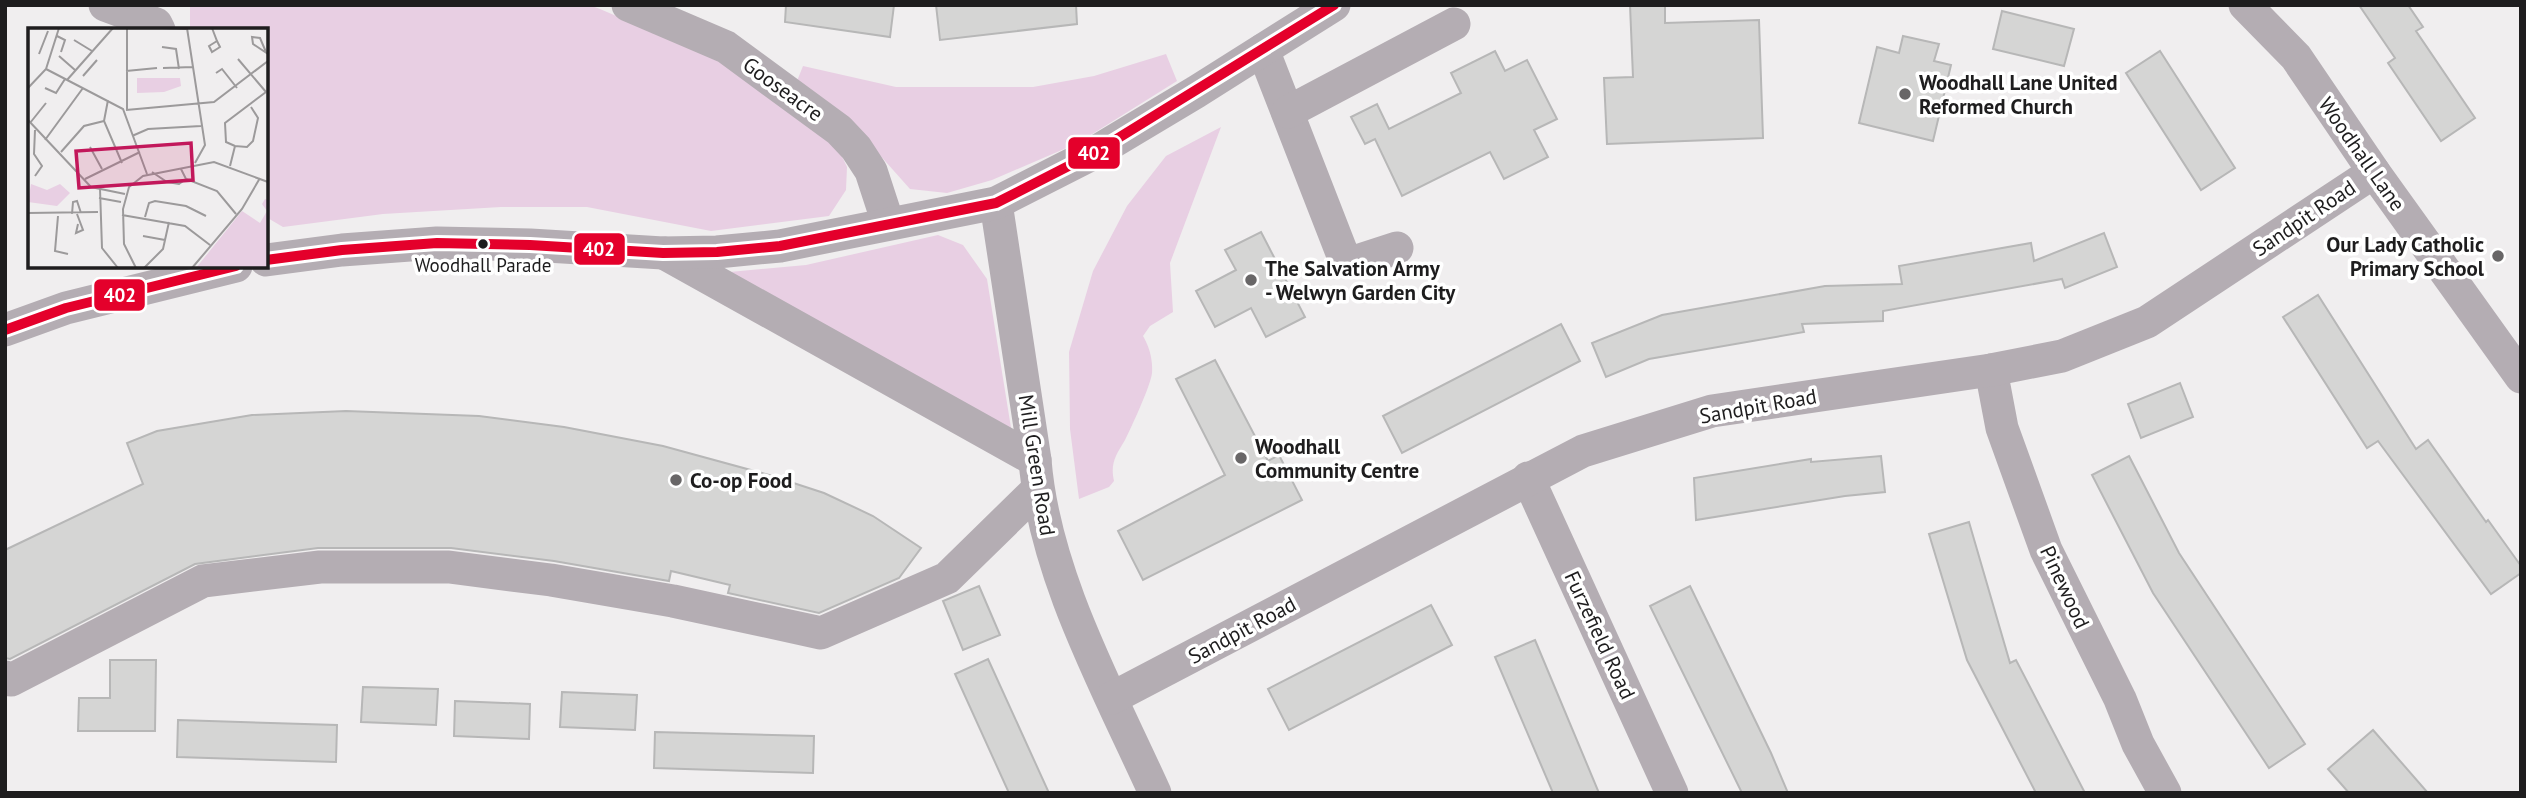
<svg xmlns="http://www.w3.org/2000/svg" width="2526" height="798" font-family="'PT Sans',sans-serif">
<style>
.green{fill:#e8cfe3}
.building{fill:#d5d5d4;stroke:#b7b7b7;stroke-width:2}
.lines{fill:none;stroke-linecap:round;stroke-linejoin:round}
.minor{stroke:#b4adb3;stroke-width:33}
.bus-1-casing{stroke:#fff;stroke-width:16}
.bus-1{stroke:#e4002b;stroke-width:10}
.poi-dot{fill:#686667;stroke:#fff;stroke-width:2.5}
.bus-dot{fill:#1e1d1e;stroke:#fff;stroke-width:2.5}
.labels{text-anchor:middle;dominant-baseline:central;stroke-width:7;stroke-linejoin:round;paint-order:stroke}
.bus-label{font-size:19px;fill:#1e1d1e;stroke:#fff}
.poi-label{font-size:21px;font-weight:bold;fill:#1e1d1e;stroke:#fff;text-anchor:start}
.street-label{font-size:21px;fill:#1e1d1e;stroke:#fff}
.inset-road{fill:none;stroke:#9c9a9b;stroke-width:2}
.view{fill:#c2185b;fill-opacity:0.15;stroke:#c2185b;stroke-width:3.5}
.inset-edge{fill:none;stroke:#1e1d1e;stroke-width:3.5}
.line-badge{stroke:#fff;stroke-width:2.5}
.badge-label{font-size:19px;text-anchor:middle;font-weight:bold;fill:#fff}
</style>
<rect width="100%" height="100%" fill="#f0eeef"/>
<!-- green -->
<g class="green">
<path d="M 190,5 L 589,5 L 600,9 L 740,69 L 835,142 L 847,167 L 846,190 L 829,216 L 711,231 L 587,207 L 501,207 L 383,214 L 283,227 L 266,217 L 266,30 L 190,30 Z"/>
<path d="M 1166,54 L 1177,81 L 1078,143 L 992,180 L 947,193 L 910,189 L 853,125 L 797,81 L 803,66 L 896,87 L 1033,87 L 1094,76 Z"/>
<path d="M 1221,127 L 1170,263 L 1173,312 L 1150,326 L 1143,336 C 1149,346 1153,359 1152,373 C 1151,385 1131,428 1125,440 C 1116,455 1110,463 1114,481 L 1109,487 L 1079,499 L 1070,429 L 1069,352 L 1093,271 L 1127,206 L 1166,156 Z"/>
<path d="M 938,235 L 963,245 L 987,279 L 1012,434 L 719,273 L 806,265 Z"/>
</g>
<!-- building -->
<g class="building">
<path d="M 786,5 L 894,5 L 890,37 L 785,22 Z"/>
<path d="M 936,5 L 1076,5 L 1077,24 L 940,40 Z"/>
<path d="M 1630,5 L 1665,5 L 1665,23 L 1759,20 L 1763,138 L 1607,144 L 1604,78 L 1633,77 Z"/>
<path d="M 2359,5 L 2408,5 L 2423,27 L 2416,31 L 2475,118 L 2441,141 L 2388,63 L 2395,58 Z"/>
<path d="M 2002,11 L 2074,29 L 2064,66 L 1993,49 Z"/>
<path d="M 1903,36 L 1939,44 L 1934,61 L 1951,65 L 1933,141 L 1859,123 L 1877,47 L 1899,53 Z"/>
<path d="M 1495,51 L 1505,71 L 1527,60 L 1557,119 L 1534,130 L 1548,157 L 1504,179 L 1490,152 L 1402,196 L 1375,139 L 1365,144 L 1351,117 L 1377,104 L 1389,129 L 1461,93 L 1451,73 Z"/>
<path d="M 2160,51 L 2235,168 L 2201,190 L 2126,73 Z"/>
<path d="M 1261,232 L 1305,317 L 1266,337 L 1251,308 L 1215,327 L 1196,291 L 1236,270 L 1225,250 Z"/>
<path d="M 2104,233 L 2117,267 L 2065,288 L 2062,279 L 1883,311 L 1883,321 L 1802,324 L 1804,332 L 1649,359 L 1606,377 L 1592,343 L 1662,315 L 1825,286 L 1902,284 L 1899,266 L 2031,243 L 2034,261 Z"/>
<path d="M 2318,295 L 2416,449 L 2428,440 L 2486,522 L 2488,520 L 2521,566 L 2521,573 L 2491,594 L 2378,441 L 2367,448 L 2283,317 Z"/>
<path d="M 1561,324 L 1580,361 L 1402,453 L 1383,416 Z"/>
<path d="M 1215,360 L 1268,461 L 1279,455 L 1302,500 L 1143,580 L 1118,531 L 1225,475 L 1176,379 Z"/>
<path d="M 2180,383 L 2193,417 L 2141,438 L 2128,404 Z"/>
<path d="M 346,411 L 479,416 L 564,427 L 663,446 L 769,475 L 824,493 L 873,516 L 921,548 L 899,578 L 819,613 L 728,593 L 730,585 L 671,571 L 669,581 L 554,561 L 451,548 L 318,548 L 195,564 L 10,659 L 5,658 L 5,550 L 143,484 L 127,443 L 157,431 L 252,415 Z"/>
<path d="M 1881,456 L 1885,492 L 1845,496 L 1696,520 L 1694,478 L 1811,459 L 1811,462 Z"/>
<path d="M 2129,456 L 2179,553 L 2305,744 L 2269,768 L 2153,593 L 2092,475 Z"/>
<path d="M 1969,522 L 2010,663 L 2016,660 L 2085,793 L 2036,793 L 1967,660 L 1929,534 Z"/>
<path d="M 979,586 L 1000,635 L 963,650 L 943,601 Z"/>
<path d="M 1690,586 L 1771,753 L 1788,793 L 1742,793 L 1650,606 Z"/>
<path d="M 1431,605 L 1452,645 L 1289,730 L 1268,689 Z"/>
<path d="M 1535,640 L 1599,793 L 1553,793 L 1495,657 Z"/>
<path d="M 988,659 L 1049,793 L 1009,793 L 955,674 Z"/>
<path d="M 110,660 L 156,660 L 155,731 L 78,731 L 79,698 L 110,698 Z"/>
<path d="M 363,687 L 438,689 L 436,725 L 361,722 Z"/>
<path d="M 562,692 L 637,695 L 635,730 L 560,727 Z"/>
<path d="M 455,701 L 530,704 L 529,739 L 454,736 Z"/>
<path d="M 178,720 L 337,725 L 336,762 L 177,757 Z"/>
<path d="M 2373,730 L 2428,793 L 2349,793 L 2328,769 Z"/>
<path d="M 655,732 L 814,736 L 813,773 L 654,768 Z"/>
</g>
<g class="lines">
<!-- minor -->
<g class="minor">
<path d="M 105,5 L 156,24 L 159,30"/>
<path d="M 628,5 L 726,47 L 839,130 L 856,148 L 871,171 L 888,223"/>
<path d="M 2245,5 L 2296,57 L 2374,172 L 2521,377"/>
<path d="M 1263,50 L 1342,253 L 1347,260 L 1357,261 L 1397,248"/>
<path d="M 1288,112 L 1454,24"/>
<path d="M 996,203 L 1035,460 C 1044,574 1108,689 1155,793"/>
<path d="M 664,253 L 1035,460"/>
<path d="M 266,260 L 342,250 L 437,243 L 530,245 L 663,253 L 717,252 L 780,246 L 996,203 L 1094,153 L 1196,92 L 1334,5"/>
<path d="M 5,330 L 66,308 L 236,266"/>
<path d="M 1991,370 L 2002,428 L 2046,550 L 2120,699 L 2138,744 L 2165,793"/>
<path d="M 1528,478 L 1672,793"/>
<path d="M 5,677 L 11,680 L 203,581 L 320,567 L 449,567 L 551,580 L 673,601 L 821,633 L 947,578 L 1037,490"/>
<path d="M 1112,698 L 1583,451 L 1712,411 L 1991,370 L 2062,356 L 2147,322 L 2374,172"/>
</g>
<defs>
<g id="bus-1">
<path d="M 266,260 L 342,250 L 437,243 L 530,245 L 663,253 L 717,252 L 780,246 L 996,203 L 1094,153 L 1334,5"/>
<path d="M 5,330 L 66,308 L 236,266"/>
</g>
</defs>
<!-- bus-1 casing -->
<use href="#bus-1" class="bus-1-casing"/>
<!-- bus-1 -->
<use href="#bus-1" class="bus-1"/>
</g>
<!-- markers -->
<g class="poi-dot">
<circle cx="1905" cy="94" r="7"/>
<circle cx="2498" cy="256" r="7"/>
<circle cx="1251" cy="280" r="7"/>
<circle cx="1241" cy="458" r="7"/>
<circle cx="676" cy="480" r="7"/>
</g>
<circle class="bus-dot" cx="483" cy="244" r="6"/>
<g class="labels">
<!-- bus labels -->
<g class="bus-label">
<text x="483" y="265">Woodhall Parade</text>
</g>
<!-- poi labels -->
<g class="poi-label">
<text x="1919" y="82">Woodhall Lane United<tspan x="1919" dy="24">Reformed Church</tspan></text>
<text x="2484" y="244" text-anchor="end">Our Lady Catholic<tspan x="2484" dy="24">Primary School</tspan></text>
<text x="1265" y="268">The Salvation Army<tspan x="1265" dy="24">- Welwyn Garden City</tspan></text>
<text x="1255" y="446">Woodhall<tspan x="1255" dy="24">Community Centre</tspan></text>
<text x="690" y="480">Co-op Food</text>
</g>
<!-- street labels -->
<g class="street-label">
<text transform="translate(783 89) rotate(36)">Gooseacre</text>
<text transform="translate(2362 154) rotate(55)">Woodhall Lane</text>
<text transform="translate(2304 218) rotate(-34)">Sandpit Road</text>
<text transform="translate(1758 406) rotate(-10)">Sandpit Road</text>
<text transform="translate(1037 465) rotate(81)">Mill Green Road</text>
<text transform="translate(2065 587) rotate(65)">Pinewood</text>
<text transform="translate(1242 630) rotate(-28)">Sandpit Road</text>
<text transform="translate(1600 635) rotate(65)">Furzefield Road</text>
</g>
</g>
<!-- overview -->
<g transform="translate(28 28)">
<rect width="240" height="240" fill="#f0eeef"/>
<path d="M 109,50 L 152,50 L 153,58 L 136,64 L 109,65 ZM 32,156 L 42,165 L 29,178 L 0,174 L 3,156 L 19,162 ZM 237,171 L 240,172 L 240,240 L 168,240 L 214,183 L 232,195 L 239,183 L 234,176 Z" fill="#e8cfe3"/>
<path class="inset-road" d="M 134,0 L 159,1M 159,0 L 177,117 L 167,135M 184,0 L 189,13 L 192,19 L 184,24 L 181,18 L 189,13M 29,8 L 37,12 L 33,24M 46,12 L 64,23M 134,19 L 148,21 L 151,41M 238,24 L 232,10 L 224,9 L 225,16 L 240,26M 11,26 L 20,3M 31,28 L 47,42M 210,31 L 238,64M 135,40 L 165,39M 18,41 L 95,81 L 119,146M 98,43 L 129,40M 188,45 L 194,41 L 209,60M 55,48 L 69,32M 39,52 L 85,0M 0,60 L 18,41 L 31,0M 17,60 L 28,65 L 37,51M 80,72 L 76,93 L 94,135M 99,81 L 99,0M 98,82 L 186,74 L 240,33M 0,92 L 63,159 L 97,166M 2,95 L 18,75M 104,108 L 120,101 L 173,98M 17,112 L 55,60M 207,118 L 198,114 L 197,95 L 238,64M 62,119 L 74,141M 33,124 L 56,98 L 76,93M 202,138 L 207,118 L 219,119 L 225,113 L 230,90 L 223,79M 153,141 L 158,151 L 189,163 L 208,186M 124,144 L 139,154 L 151,156 L 158,151M 7,148 L 14,138 L 6,126 L 7,102M 57,151 L 112,124M 72,161 L 74,220 L 90,240M 71,170 L 93,174M 0,185 L 70,184M 44,186 L 45,174 L 49,173 L 53,185M 49,186 L 55,202 L 48,205 L 50,196M 94,187 L 157,198 L 182,217M 30,188 L 27,223 L 40,226M 117,189 L 121,175 L 127,173 L 158,178 L 178,188M 115,208 L 137,212M 108,240 L 96,216 L 95,181 L 101,159 L 115,148 L 186,134 L 240,154M 116,240 L 135,221 L 141,194M 164,240 L 214,181 L 232,150"/>
<path class="view" d="M 163,115 L 165,152 L 51,160 L 48,123 Z"/>
<rect width="240" height="240" class="inset-edge"/>
</g>
<g class="line-badge">
<rect x="1067" y="136" width="54" height="34" rx="7" fill="#e4002b"/>
<rect x="573" y="232" width="53" height="34" rx="7" fill="#e4002b"/>
<rect x="93" y="278" width="53" height="34" rx="7" fill="#e4002b"/>
</g>
<g class="badge-label">
<text x="1094" y="160">402</text>
<text x="599" y="256">402</text>
<text x="120" y="302">402</text>
</g>
<!-- border -->
<rect width="2526" height="798" fill="none" stroke="#1e1d1e" stroke-width="14"/>
</svg>
